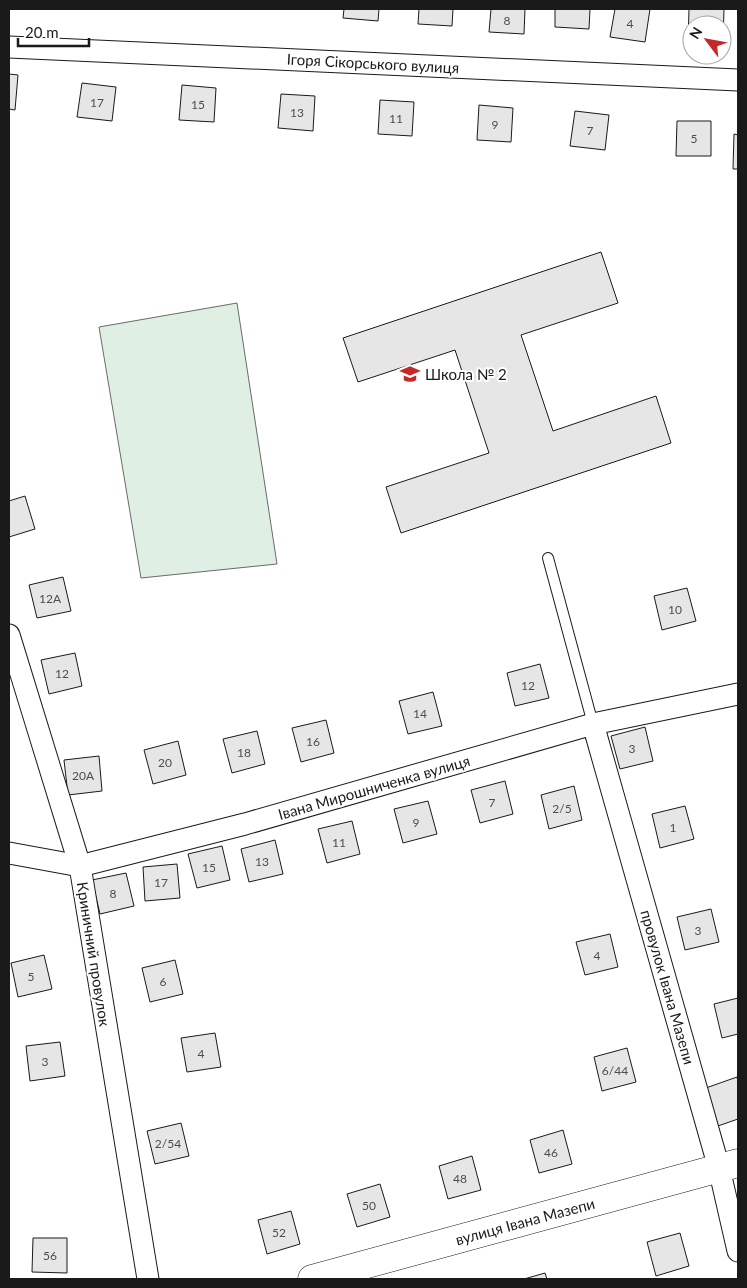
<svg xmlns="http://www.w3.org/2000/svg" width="747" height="1288" font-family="Lato,sans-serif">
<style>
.green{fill:#e0efe3;stroke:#6a6a6a}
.building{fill:#e6e6e6;stroke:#1a1a1a}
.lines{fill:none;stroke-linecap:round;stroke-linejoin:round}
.lane-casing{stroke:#1a1a1a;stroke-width:12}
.street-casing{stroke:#1a1a1a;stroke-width:23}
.secondary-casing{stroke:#1a1a1a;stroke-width:29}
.lane{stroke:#fff;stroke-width:10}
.street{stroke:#fff;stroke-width:21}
.secondary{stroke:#fff;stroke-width:28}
.labels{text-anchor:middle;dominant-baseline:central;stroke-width:4;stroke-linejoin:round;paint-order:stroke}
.number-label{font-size:12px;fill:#4d4d4d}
.street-label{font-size:15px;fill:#1a1a1a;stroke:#fff}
.poi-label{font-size:15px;fill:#1a1a1a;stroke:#fff;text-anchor:start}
</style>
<rect width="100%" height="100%" fill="#fff"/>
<!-- green -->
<path class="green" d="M 237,303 L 277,564 L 141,578 L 99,327 Z"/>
<!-- building -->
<g class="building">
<path d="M 344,9 L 379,9 L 378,21 L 343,18 Z"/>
<path d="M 419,9 L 453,9 L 452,26 L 418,24 Z"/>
<path d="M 491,9 L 525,9 L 524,34 L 489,32 Z"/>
<path d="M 555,9 L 590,9 L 589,29 L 555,27 Z"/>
<path d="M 615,9 L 650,9 L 645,42 L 610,37 Z"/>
<path d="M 689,9 L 724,9 L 723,43 L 722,43 L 722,25 L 692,25 L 692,43 L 688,43 Z"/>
<path d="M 9,74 L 18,75 L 15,110 L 9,109 Z"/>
<path d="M 82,83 L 116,87 L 112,121 L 77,117 Z"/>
<path d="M 182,85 L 216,88 L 214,122 L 179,120 Z"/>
<path d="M 281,94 L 315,96 L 313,131 L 278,128 Z"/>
<path d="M 380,100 L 414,102 L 412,136 L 378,134 Z"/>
<path d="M 479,105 L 513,108 L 511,142 L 477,140 Z"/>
<path d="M 575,111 L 609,115 L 605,150 L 570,146 Z"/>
<path d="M 677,121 L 711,121 L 711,156 L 676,156 Z"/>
<path d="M 734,134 L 738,135 L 738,169 L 733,169 Z"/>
<path d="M 601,252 L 618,303 L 521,335 L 553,431 L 656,396 L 671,443 L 401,533 L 386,487 L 489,453 L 455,350 L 358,382 L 343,338 Z"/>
<path d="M 25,496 L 35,529 L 9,537 L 9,501 Z"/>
<path d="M 63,577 L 71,611 L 37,618 L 29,585 Z"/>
<path d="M 687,588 L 696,621 L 662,630 L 654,596 Z"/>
<path d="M 75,653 L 82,686 L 49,694 L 41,660 Z"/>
<path d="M 540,664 L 549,698 L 515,706 L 507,673 Z"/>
<path d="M 433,692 L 442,726 L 408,734 L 399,701 Z"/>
<path d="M 326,720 L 334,753 L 301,762 L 292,728 Z"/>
<path d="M 645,727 L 653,761 L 620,769 L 611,736 Z"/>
<path d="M 257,731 L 265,764 L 232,773 L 223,739 Z"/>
<path d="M 178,741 L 186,775 L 153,784 L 144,750 Z"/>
<path d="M 99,756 L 102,791 L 68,795 L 64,760 Z"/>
<path d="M 505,781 L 513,814 L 480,823 L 471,790 Z"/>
<path d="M 574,786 L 582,820 L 549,829 L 541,795 Z"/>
<path d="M 428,801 L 437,834 L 403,843 L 394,809 Z"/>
<path d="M 685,806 L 694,839 L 660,848 L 652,814 Z"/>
<path d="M 352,821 L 360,854 L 327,863 L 318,829 Z"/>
<path d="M 275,840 L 283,874 L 249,882 L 241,849 Z"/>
<path d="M 222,846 L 230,880 L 197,888 L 188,854 Z"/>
<path d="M 177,864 L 180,898 L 145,901 L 143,867 Z"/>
<path d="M 126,873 L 134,906 L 100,914 L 92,880 Z"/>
<path d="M 711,909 L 719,942 L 685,950 L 677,917 Z"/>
<path d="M 610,934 L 618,967 L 585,975 L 576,942 Z"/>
<path d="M 44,955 L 52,989 L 18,997 L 11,963 Z"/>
<path d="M 175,960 L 183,994 L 150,1002 L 142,968 Z"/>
<path d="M 738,998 L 738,1034 L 722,1038 L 714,1004 Z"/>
<path d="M 215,1033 L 221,1067 L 187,1072 L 181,1038 Z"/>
<path d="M 60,1042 L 65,1076 L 30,1081 L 26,1046 Z"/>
<path d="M 627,1048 L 636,1082 L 602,1091 L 594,1057 Z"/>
<path d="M 737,1077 L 738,1082 L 738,1119 L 715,1127 L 703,1089 Z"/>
<path d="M 181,1123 L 189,1156 L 155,1164 L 147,1131 Z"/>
<path d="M 563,1130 L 572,1164 L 539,1173 L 530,1140 Z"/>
<path d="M 472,1156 L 481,1190 L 448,1199 L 439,1166 Z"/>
<path d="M 380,1184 L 390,1217 L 357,1227 L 347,1194 Z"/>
<path d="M 291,1211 L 300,1244 L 267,1254 L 258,1220 Z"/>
<path d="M 680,1233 L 689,1266 L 656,1276 L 647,1242 Z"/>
<path d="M 33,1238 L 67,1238 L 67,1273 L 32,1272 Z"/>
<path d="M 545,1273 L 547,1279 L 524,1279 Z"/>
</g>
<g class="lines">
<defs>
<path id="lane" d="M 548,558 L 593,724"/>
<g id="street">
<path d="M 9,47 L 738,80"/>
<path d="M 9,635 L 80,866 L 148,1279"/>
<path d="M 593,724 L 719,1168 L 738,1251"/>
<path d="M 9,853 L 80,866 L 245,824 L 593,724 L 738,694"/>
</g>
<path id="secondary" d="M 312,1279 L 738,1163"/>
</defs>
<!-- lane casing -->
<use href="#lane" class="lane-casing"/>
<!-- street casing -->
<use href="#street" class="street-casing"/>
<!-- secondary casing -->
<use href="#secondary" class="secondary-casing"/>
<!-- lane -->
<use href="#lane" class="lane"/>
<!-- street -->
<use href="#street" class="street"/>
<!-- secondary -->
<use href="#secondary" class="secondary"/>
</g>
<!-- icons -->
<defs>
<symbol id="school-bare" viewBox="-9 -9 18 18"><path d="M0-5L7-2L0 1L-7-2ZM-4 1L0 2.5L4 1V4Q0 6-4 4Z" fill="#c62828" stroke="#fff" stroke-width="2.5" paint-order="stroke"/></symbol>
</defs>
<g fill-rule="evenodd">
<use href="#school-bare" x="396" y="360" width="28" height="28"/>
</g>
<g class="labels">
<!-- number labels -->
<g class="number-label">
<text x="507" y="20">8</text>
<text x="630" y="23">4</text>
<text x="97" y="102">17</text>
<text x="198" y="104">15</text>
<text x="297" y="112">13</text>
<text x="396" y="118">11</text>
<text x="495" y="124">9</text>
<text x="590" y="130">7</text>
<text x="694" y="138">5</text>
<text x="50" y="598">12А</text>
<text x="675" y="609">10</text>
<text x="62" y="673">12</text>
<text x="528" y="685">12</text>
<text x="420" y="713">14</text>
<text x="313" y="741">16</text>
<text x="632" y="748">3</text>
<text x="244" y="752">18</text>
<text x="165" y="762">20</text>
<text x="83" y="775">20А</text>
<text x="492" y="802">7</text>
<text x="562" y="808">2/5</text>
<text x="416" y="822">9</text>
<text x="673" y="827">1</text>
<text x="339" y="842">11</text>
<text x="262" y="861">13</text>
<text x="209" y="867">15</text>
<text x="161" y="882">17</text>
<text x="113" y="893">8</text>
<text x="698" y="930">3</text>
<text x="597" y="955">4</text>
<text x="31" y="976">5</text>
<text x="163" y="981">6</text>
<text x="201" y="1053">4</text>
<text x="45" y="1061">3</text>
<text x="615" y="1070">6/44</text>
<text x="168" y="1143">2/54</text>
<text x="551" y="1152">46</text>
<text x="460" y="1178">48</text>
<text x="369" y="1205">50</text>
<text x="279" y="1232">52</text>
<text x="50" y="1255">56</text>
</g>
<!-- street labels -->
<g class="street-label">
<text transform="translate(373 63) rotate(3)">Ігоря Сікорського вулиця</text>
<text transform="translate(374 787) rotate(-16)">Івана Мирошниченка вулиця</text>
<text transform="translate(94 954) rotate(81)">Криничний провулок</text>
<text transform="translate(668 987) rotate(74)">провулок Івана Мазепи</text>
<text transform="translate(525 1221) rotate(-15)">вулиця Івана Мазепи</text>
</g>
<!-- poi labels -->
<g class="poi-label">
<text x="425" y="374">Школа № 2</text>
</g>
</g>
<!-- border -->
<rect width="747" height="1288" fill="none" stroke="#1a1a1a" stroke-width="20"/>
<!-- north arrow -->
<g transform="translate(707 40) rotate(302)"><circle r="24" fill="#ffffff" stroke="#a3a3a3"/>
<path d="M0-4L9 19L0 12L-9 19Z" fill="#c62828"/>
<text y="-8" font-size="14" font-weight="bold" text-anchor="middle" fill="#1a1a1a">N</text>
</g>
<!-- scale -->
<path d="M18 38v8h71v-8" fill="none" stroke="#1a1a1a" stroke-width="2.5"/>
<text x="25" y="38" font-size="15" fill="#1a1a1a" stroke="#ffffff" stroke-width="4" paint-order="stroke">20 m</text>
</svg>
